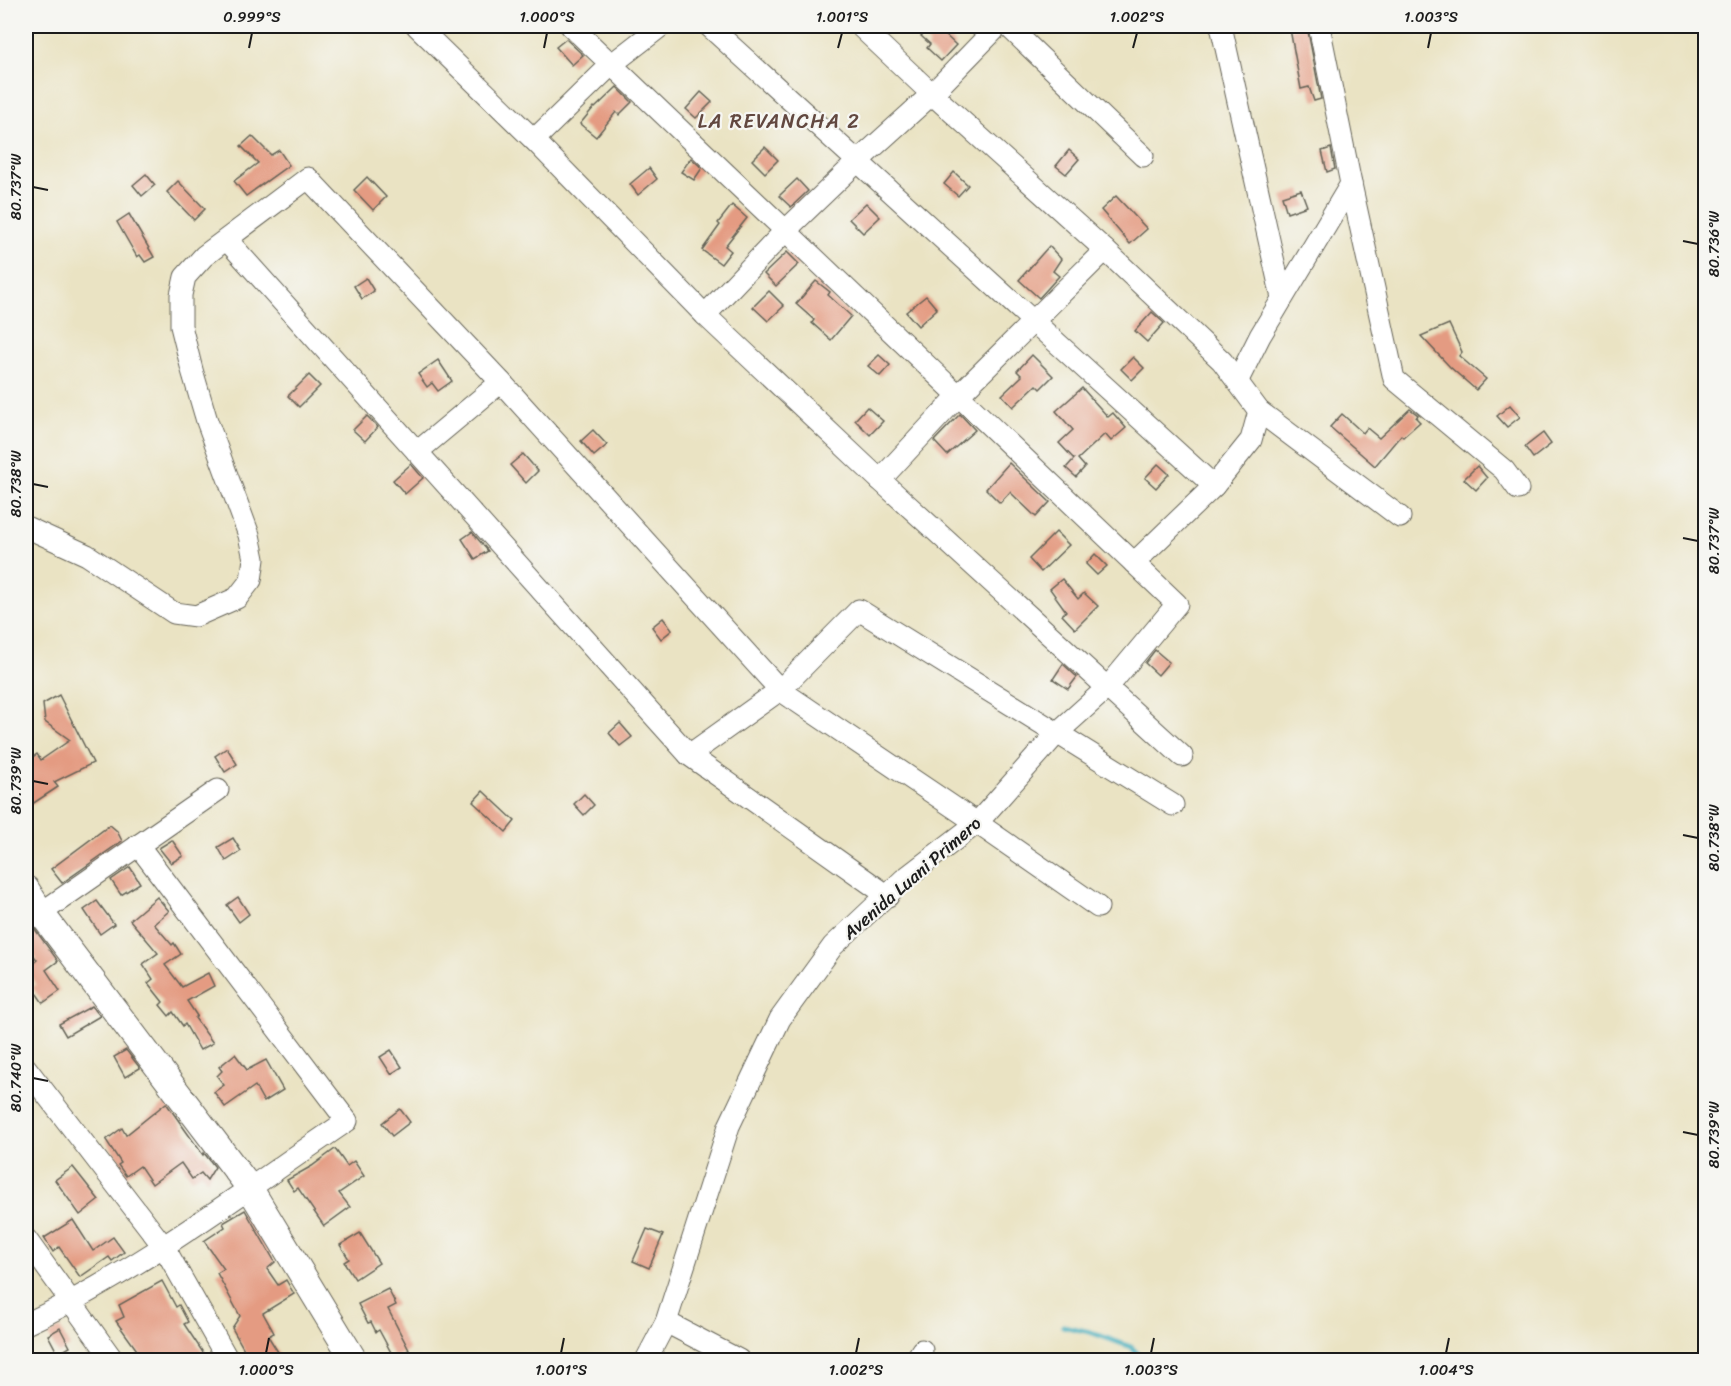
<svg xmlns="http://www.w3.org/2000/svg" width="1731" height="1386" font-family="Sriracha,sans-serif">
<style>
.lines{fill:none;stroke-linecap:round;stroke-linejoin:round}
.stream{stroke:#41afbe;stroke-width:5}
.building{fill:#e49b82}
.minor-casing{stroke:#646256;stroke-width:23}
.tertiary-casing{stroke:#646256;stroke-width:28}
.minor{stroke:#fff;stroke-width:21}
.tertiary{stroke:#fff;stroke-width:26}
.ticks{fill:none;stroke:#1c1c1c;stroke-width:2}
.labels{text-anchor:middle;dominant-baseline:central;stroke-width:4.5;stroke-linejoin:round;paint-order:stroke}
.street-label{font-size:18px;fill:#1c1c1c;stroke:#f6f6f2}
.neighbourhood-label{font-size:20px;letter-spacing:1.5px;fill:#624840;stroke:#f6f6f2}
.neatline{fill:none;stroke:#1c1c1c;stroke-width:2}
.ticks-label{font-size:15px;text-anchor:middle;fill:#1c1c1c}
</style>
<rect width="100%" height="100%" fill="#f6f6f2"/>
<filter id="ink" filterUnits="userSpaceOnUse"><feTurbulence type="fractalNoise" baseFrequency=".0167" numOctaves="2"/><feDisplacementMap in="SourceGraphic" scale="12" xChannelSelector="R" yChannelSelector="G"/><feConvolveMatrix kernelMatrix="1 2 1 2 8 2 1 2 1" color-interpolation-filters="sRGB"/></filter>
<filter id="wash" filterUnits="userSpaceOnUse"><feTurbulence type="fractalNoise" baseFrequency=".008" numOctaves="4" result="noise"/><feDisplacementMap in="SourceGraphic" scale="24" xChannelSelector="R" yChannelSelector="G"/><feGaussianBlur stdDeviation="1.35" result="paint"/><feColorMatrix in="noise" values="0 0 0 0 0 0 0 0 0 0 0 0 0 0 0 0 0 1.4 0 .05"/><feComposite in="paint" operator="in"/></filter>
<g filter="url(#wash)">
<rect width="100%" height="100%" fill="#eae3c3"/>
<g class="lines">
<!-- stream -->
<path class="stream" d="M 1063,1326 L 1090,1332 L 1131,1347 L 1144,1360"/>
</g>
<g id="blocks">
<!-- building -->
<g class="building">
<path d="M 930,26 L 941,33 L 942,32 L 956,45 L 941,61 L 927,48 L 930,44 L 921,36 Z"/>
<path d="M 1304,26 L 1307,26 L 1321,99 L 1314,101 L 1309,87 L 1301,89 L 1290,29 Z"/>
<path d="M 566,39 L 583,55 L 572,65 L 556,47 Z"/>
<path d="M 617,87 L 632,102 L 619,115 L 616,112 L 596,137 L 580,124 L 594,107 L 595,108 Z"/>
<path d="M 701,92 L 712,102 L 696,118 L 686,109 Z"/>
<path d="M 252,136 L 271,155 L 279,150 L 289,165 L 246,196 L 234,181 L 258,163 L 241,146 Z"/>
<path d="M 765,147 L 778,160 L 765,173 L 752,160 Z"/>
<path d="M 1331,148 L 1335,169 L 1327,172 L 1322,151 Z"/>
<path d="M 1069,150 L 1079,159 L 1066,174 L 1056,166 Z"/>
<path d="M 691,158 L 702,168 L 694,180 L 681,172 Z"/>
<path d="M 649,168 L 657,179 L 638,195 L 630,184 Z"/>
<path d="M 954,172 L 968,185 L 958,196 L 944,184 Z"/>
<path d="M 146,174 L 155,185 L 142,196 L 133,185 Z"/>
<path d="M 367,177 L 386,197 L 373,210 L 354,190 Z"/>
<path d="M 797,179 L 808,191 L 791,207 L 779,196 Z"/>
<path d="M 178,181 L 205,209 L 194,220 L 167,192 Z"/>
<path d="M 1301,190 L 1307,206 L 1287,213 L 1282,196 Z"/>
<path d="M 1116,196 L 1147,229 L 1130,244 L 1101,210 Z"/>
<path d="M 866,203 L 880,217 L 863,233 L 849,219 Z"/>
<path d="M 732,205 L 747,218 L 725,246 L 731,251 L 721,264 L 702,250 L 720,225 L 718,223 Z"/>
<path d="M 129,214 L 154,257 L 145,262 L 140,255 L 137,257 L 117,222 Z"/>
<path d="M 1049,246 L 1061,259 L 1053,271 L 1059,276 L 1039,298 L 1019,280 Z"/>
<path d="M 787,252 L 799,264 L 776,286 L 764,274 Z"/>
<path d="M 366,278 L 374,291 L 362,299 L 354,286 Z"/>
<path d="M 816,281 L 830,292 L 828,295 L 851,316 L 831,340 L 812,323 L 814,320 L 796,304 Z"/>
<path d="M 769,291 L 784,306 L 768,321 L 753,307 Z"/>
<path d="M 926,296 L 937,309 L 918,326 L 906,312 Z"/>
<path d="M 1152,312 L 1164,323 L 1147,342 L 1135,331 Z"/>
<path d="M 1449,324 L 1462,352 L 1459,356 L 1486,379 L 1476,390 L 1450,367 L 1421,336 Z"/>
<path d="M 879,355 L 890,365 L 880,376 L 868,366 Z"/>
<path d="M 1032,355 L 1053,376 L 1040,389 L 1036,385 L 1013,407 L 1002,395 L 1022,376 L 1017,371 Z"/>
<path d="M 1133,357 L 1144,368 L 1132,380 L 1121,369 Z"/>
<path d="M 438,360 L 452,381 L 438,391 L 432,383 L 427,387 L 418,374 Z"/>
<path d="M 309,375 L 320,386 L 299,407 L 288,396 Z"/>
<path d="M 1082,388 L 1108,417 L 1113,413 L 1126,428 L 1111,441 L 1105,434 L 1078,459 L 1085,467 L 1076,477 L 1066,468 L 1074,459 L 1059,443 L 1073,430 L 1056,411 Z"/>
<path d="M 1510,405 L 1520,417 L 1507,427 L 1497,416 Z"/>
<path d="M 867,407 L 883,421 L 870,435 L 855,420 Z"/>
<path d="M 1410,409 L 1418,415 L 1416,418 L 1420,422 L 1403,437 L 1401,435 L 1375,466 L 1330,427 L 1342,414 L 1363,433 L 1367,428 L 1379,438 Z"/>
<path d="M 960,414 L 975,430 L 947,455 L 934,441 Z"/>
<path d="M 367,416 L 378,427 L 365,441 L 353,430 Z"/>
<path d="M 593,430 L 607,445 L 594,456 L 581,441 Z"/>
<path d="M 1543,433 L 1551,444 L 1533,458 L 1525,447 Z"/>
<path d="M 523,454 L 538,471 L 526,483 L 510,465 Z"/>
<path d="M 1009,463 L 1050,502 L 1036,517 L 1010,492 L 1000,503 L 986,489 Z"/>
<path d="M 411,464 L 423,478 L 405,494 L 393,480 Z"/>
<path d="M 1158,464 L 1169,474 L 1156,488 L 1145,478 Z"/>
<path d="M 1477,466 L 1487,478 L 1476,490 L 1464,479 Z"/>
<path d="M 472,532 L 488,551 L 475,559 L 462,539 Z"/>
<path d="M 1056,532 L 1069,545 L 1041,572 L 1029,559 Z"/>
<path d="M 1095,554 L 1107,566 L 1097,575 L 1086,564 Z"/>
<path d="M 1062,579 L 1078,599 L 1084,593 L 1098,606 L 1075,629 L 1062,615 L 1066,611 L 1050,589 Z"/>
<path d="M 663,618 L 672,630 L 661,639 L 652,627 Z"/>
<path d="M 1155,650 L 1169,662 L 1158,675 L 1145,663 Z"/>
<path d="M 1063,664 L 1077,677 L 1068,689 L 1053,679 Z"/>
<path d="M 59,695 L 93,763 L 54,782 L 58,787 L 26,808 L 26,762 L 37,754 L 41,760 L 70,740 L 45,722 L 43,704 Z"/>
<path d="M 620,723 L 632,737 L 620,746 L 609,733 Z"/>
<path d="M 227,748 L 237,764 L 225,772 L 215,756 Z"/>
<path d="M 483,791 L 515,821 L 506,832 L 473,802 Z"/>
<path d="M 584,794 L 594,805 L 584,815 L 574,804 Z"/>
<path d="M 110,825 L 117,831 L 122,841 L 62,883 L 51,869 Z"/>
<path d="M 233,838 L 241,851 L 226,861 L 218,847 Z"/>
<path d="M 172,840 L 183,856 L 171,863 L 159,848 Z"/>
<path d="M 130,867 L 140,883 L 121,895 L 111,880 Z"/>
<path d="M 157,897 L 169,911 L 154,924 L 172,945 L 174,943 L 181,954 L 165,965 L 182,987 L 208,973 L 214,986 L 187,1001 L 197,1016 L 195,1018 L 213,1043 L 200,1050 L 185,1024 L 183,1026 L 173,1012 L 169,1016 L 160,1005 L 163,1002 L 148,983 L 153,979 L 143,964 L 158,953 L 130,920 Z"/>
<path d="M 238,897 L 249,914 L 239,922 L 227,905 Z"/>
<path d="M 97,901 L 114,924 L 100,934 L 84,910 Z"/>
<path d="M 26,917 L 58,961 L 46,970 L 60,991 L 43,1003 L 32,987 L 36,985 L 26,970 L 37,960 L 26,945 Z"/>
<path d="M 92,1006 L 100,1016 L 66,1036 L 59,1024 Z"/>
<path d="M 126,1050 L 140,1068 L 125,1077 L 114,1057 Z"/>
<path d="M 391,1050 L 402,1067 L 391,1074 L 380,1057 Z"/>
<path d="M 235,1054 L 247,1070 L 266,1060 L 283,1090 L 264,1102 L 255,1086 L 225,1107 L 214,1092 L 224,1085 L 217,1076 L 222,1071 L 219,1067 Z"/>
<path d="M 166,1103 L 203,1155 L 204,1153 L 215,1167 L 207,1180 L 201,1173 L 192,1179 L 181,1163 L 152,1184 L 140,1166 L 126,1176 L 118,1165 L 121,1163 L 106,1140 L 122,1128 L 126,1135 Z"/>
<path d="M 400,1109 L 410,1122 L 392,1136 L 382,1123 Z"/>
<path d="M 335,1149 L 347,1166 L 354,1161 L 364,1176 L 339,1193 L 350,1207 L 324,1226 L 298,1188 L 294,1191 L 287,1180 L 312,1166 Z"/>
<path d="M 73,1167 L 99,1200 L 80,1215 L 55,1180 Z"/>
<path d="M 245,1210 L 275,1262 L 267,1269 L 278,1285 L 286,1280 L 294,1294 L 263,1313 L 274,1333 L 268,1336 L 283,1360 L 250,1360 L 232,1328 L 240,1316 L 217,1273 L 224,1269 L 204,1241 L 225,1227 L 223,1223 Z"/>
<path d="M 73,1220 L 93,1251 L 113,1237 L 124,1252 L 112,1261 L 109,1257 L 80,1277 L 59,1247 L 53,1252 L 44,1238 Z"/>
<path d="M 647,1229 L 663,1235 L 649,1268 L 633,1261 Z"/>
<path d="M 360,1233 L 379,1263 L 355,1279 L 344,1262 L 349,1259 L 340,1245 Z"/>
<path d="M 162,1281 L 176,1307 L 179,1305 L 188,1322 L 184,1324 L 208,1360 L 144,1360 L 116,1321 L 124,1317 L 119,1305 Z"/>
<path d="M 388,1289 L 396,1305 L 388,1309 L 409,1350 L 394,1358 L 379,1330 L 376,1332 L 371,1322 L 368,1323 L 358,1304 Z"/>
<path d="M 60,1328 L 70,1347 L 58,1354 L 48,1335 Z"/>
</g>
</g>
</g>
<g filter="url(#ink)">
<use href="#blocks" fill-opacity="0" stroke="#646256" stroke-width="1.5"/>
<g class="lines">
<defs>
<g id="minor">
<path d="M 417,26 L 534,140 L 705,315 L 880,480 L 1182,756"/>
<path d="M 571,26 L 1177,604 L 1108,687 L 1058,732 L 977,823 L 904,879 L 833,946 L 780,1019 L 729,1126 L 666,1322 L 646,1360"/>
<path d="M 709,26 L 1214,486"/>
<path d="M 860,26 L 932,94 L 1105,250 L 1222,361 L 1259,411 L 1400,517"/>
<path d="M 1008,26 L 1143,156"/>
<path d="M 1221,26 L 1282,298"/>
<path d="M 534,140 L 612,64 L 661,26"/>
<path d="M 1351,184 L 1394,379 L 1504,470 L 1518,489"/>
<path d="M 227,240 L 689,755 L 888,896"/>
<path d="M 705,315 L 786,230 L 858,161 L 932,94 L 998,26"/>
<path d="M 1238,380 L 1260,336 L 1351,184 L 1319,26"/>
<path d="M 417,452 L 501,382"/>
<path d="M 880,480 L 959,395 L 1105,250"/>
<path d="M 26,527 L 87,555 L 174,613 L 196,616 L 237,598 L 251,580 L 254,559 L 249,535 L 207,421 L 192,370 L 181,326 L 181,295 L 185,277 L 204,256 L 308,178 L 501,382 L 780,690 L 977,823 L 1098,907"/>
<path d="M 1134,563 L 1214,486 L 1251,440 L 1259,411"/>
<path d="M 689,755 L 780,690 L 859,610 L 1173,805"/>
<path d="M 41,913 L 218,790"/>
<path d="M 26,1068 L 164,1247 L 228,1360"/>
<path d="M 26,1239 L 113,1360"/>
<path d="M 666,1322 L 739,1360"/>
<path d="M 26,1324 C 141,1270 242,1192 347,1121 L 138,845"/>
<path d="M 916,1360 L 922,1350"/>
</g>
<path id="tertiary" d="M 26,889 L 41,913 L 249,1187 L 354,1360"/>
</defs>
<!-- minor casing -->
<use href="#minor" class="minor-casing"/>
<!-- tertiary casing -->
<use href="#tertiary" class="tertiary-casing"/>
<!-- minor -->
<use href="#minor" class="minor"/>
<!-- tertiary -->
<use href="#tertiary" class="tertiary"/>
</g>
</g>
<!-- ticks -->
<path class="ticks" d="M 249,48 L 252,33M 544,48 L 547,33M 838,48 L 842,33M 1133,48 L 1137,33M 1428,48 L 1431,33M 33,187 L 48,190M 1683,241 L 1698,244M 33,484 L 48,487M 1683,538 L 1698,541M 33,781 L 48,784M 1683,835 L 1698,838M 33,1078 L 48,1081M 1683,1132 L 1698,1135M 266,1353 L 269,1338M 561,1353 L 564,1338M 856,1353 L 859,1338M 1151,1353 L 1154,1338M 1446,1353 L 1449,1338"/>
<g class="labels">
<!-- street labels -->
<g class="street-label">
<text transform="translate(912 878) rotate(-41)">Avenida Luani Primero</text>
</g>
<!-- neighbourhood labels -->
<g class="neighbourhood-label">
<text x="779" y="121">LA REVANCHA 2</text>
</g>
</g>
<!-- margin -->
<rect width="1731" height="1386" fill="none" stroke="#f6f6f2" stroke-width="66"/>
<rect x="33" y="33" width="1665" height="1320" class="neatline"/>
<g class="ticks-label">
<text x="252" y="22">0.999°S</text>
<text x="547" y="22">1.000°S</text>
<text x="842" y="22">1.001°S</text>
<text x="1137" y="22">1.002°S</text>
<text x="1431" y="22">1.003°S</text>
<text transform="translate(16 187) rotate(-90)" y="5">80.737°W</text>
<text transform="translate(1714 244) rotate(-90)" y="5">80.736°W</text>
<text transform="translate(16 484) rotate(-90)" y="5">80.738°W</text>
<text transform="translate(1714 541) rotate(-90)" y="5">80.737°W</text>
<text transform="translate(16 781) rotate(-90)" y="5">80.739°W</text>
<text transform="translate(1714 838) rotate(-90)" y="5">80.738°W</text>
<text transform="translate(16 1078) rotate(-90)" y="5">80.740°W</text>
<text transform="translate(1714 1135) rotate(-90)" y="5">80.739°W</text>
<text x="266" y="1375">1.000°S</text>
<text x="561" y="1375">1.001°S</text>
<text x="856" y="1375">1.002°S</text>
<text x="1151" y="1375">1.003°S</text>
<text x="1446" y="1375">1.004°S</text>
</g>
</svg>
